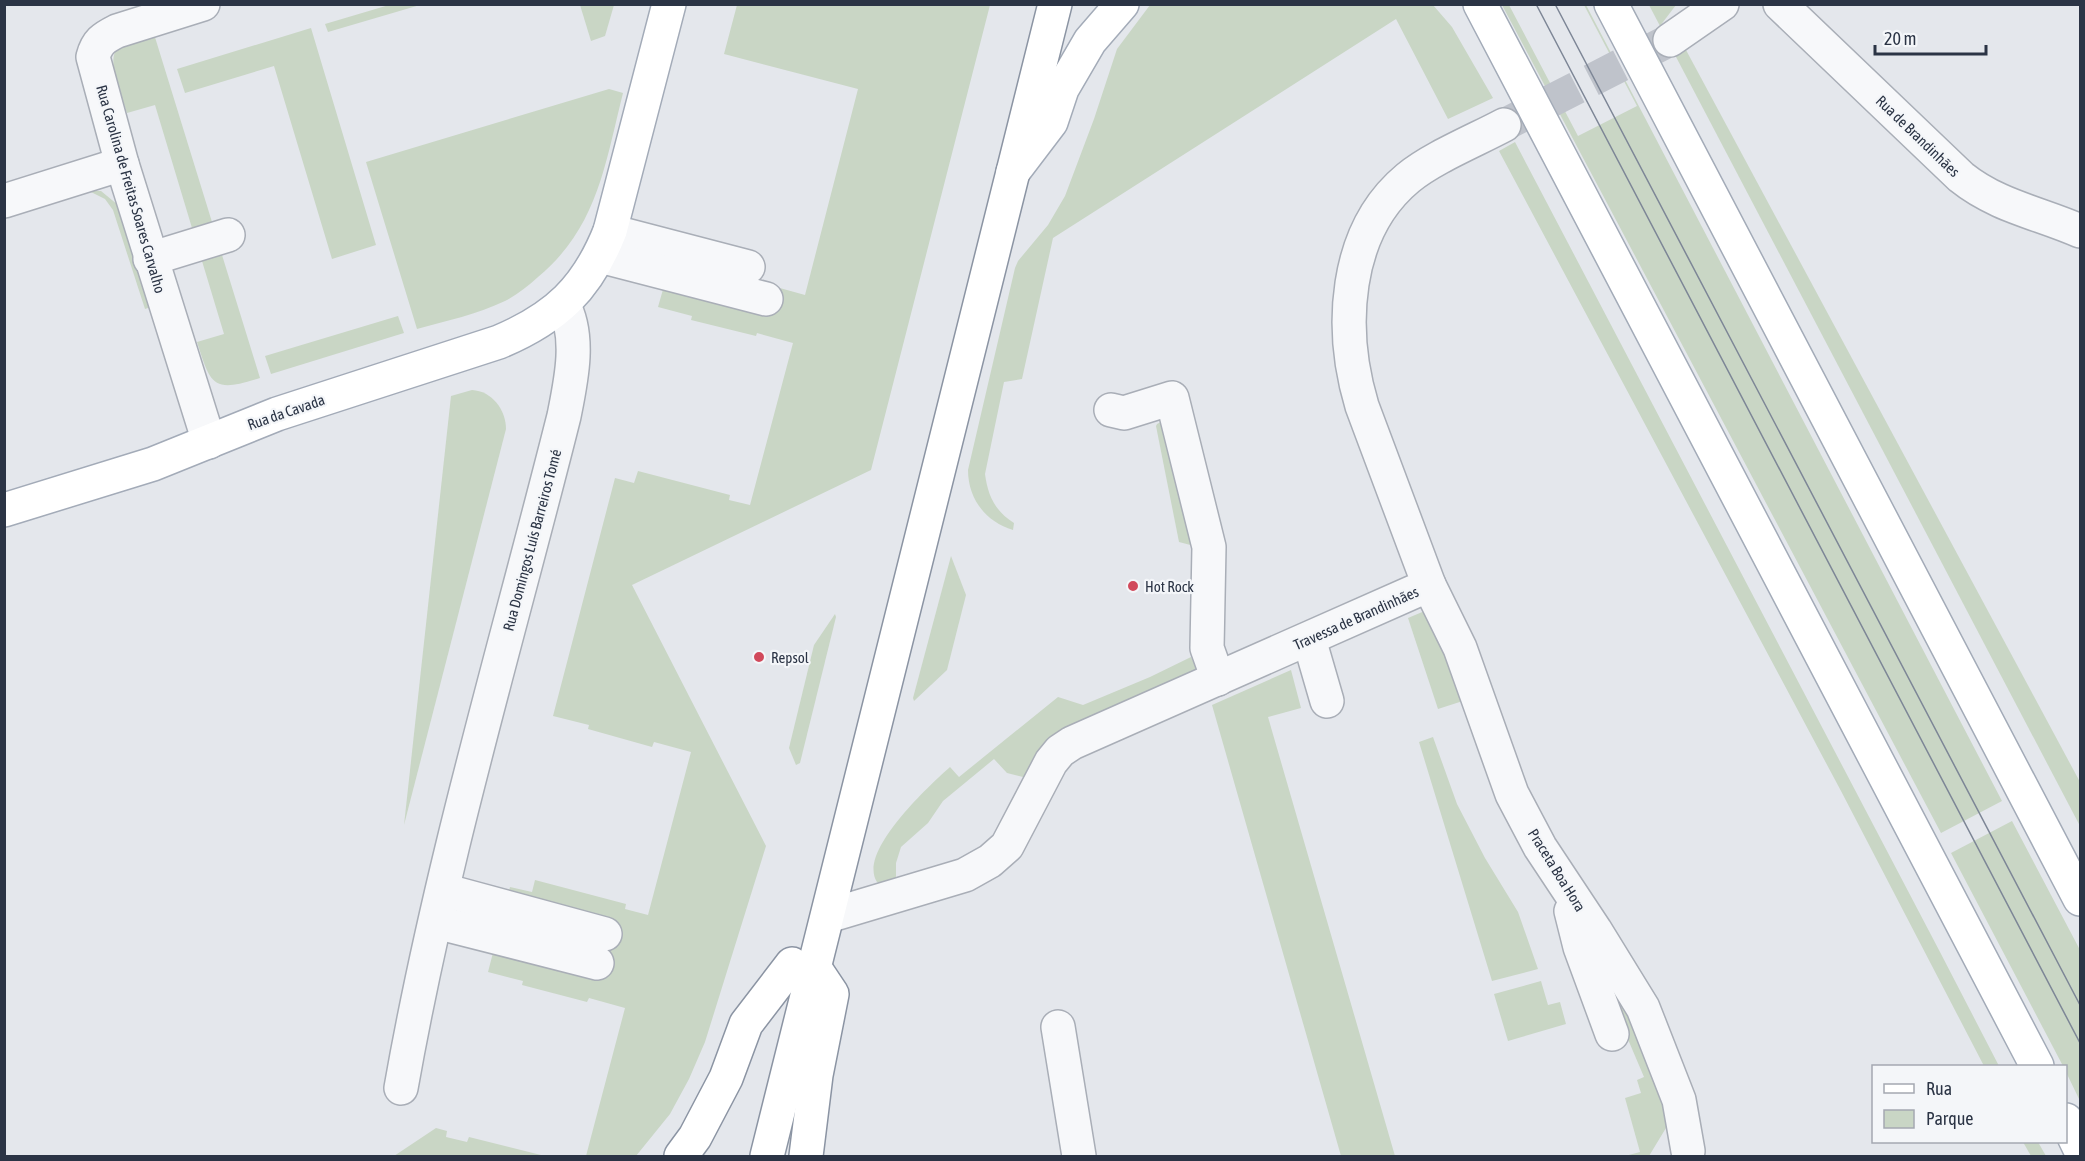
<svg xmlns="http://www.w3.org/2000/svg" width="2085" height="1161" font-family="'Asap Condensed',sans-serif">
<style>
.green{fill:#c9d6c5}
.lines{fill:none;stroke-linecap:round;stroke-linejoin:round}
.minor-tunnel{stroke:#bfc3cb;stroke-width:33;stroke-dasharray:33 16;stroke-linecap:butt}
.minor-casing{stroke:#a9aeb7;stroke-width:36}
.major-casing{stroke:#a3abb8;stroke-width:36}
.highway-casing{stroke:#8b94a3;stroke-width:36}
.minor{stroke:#f7f8fa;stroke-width:33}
.major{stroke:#fff;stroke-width:33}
.highway{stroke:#fff;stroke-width:33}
.tram{stroke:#7d8696;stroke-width:1.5}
.poi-dot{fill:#d1495b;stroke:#f4f6f9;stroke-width:2}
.labels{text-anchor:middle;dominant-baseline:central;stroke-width:4.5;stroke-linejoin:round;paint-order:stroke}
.street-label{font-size:15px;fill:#2b3445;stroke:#f4f6f9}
.poi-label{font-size:15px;fill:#2b3445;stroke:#f4f6f9;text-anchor:start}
</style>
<rect width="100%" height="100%" fill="#e4e7ec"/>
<!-- green -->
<g class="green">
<path d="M 389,5 L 420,5 L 328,32 L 325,24 Z"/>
<path d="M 580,5 L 614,5 L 605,36 L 591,41 Z"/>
<path d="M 737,5 L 990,5 L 871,470 L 632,585 L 766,846 L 705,1042 L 689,1079 L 670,1114 L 636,1156 L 586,1156 L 625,1008 L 589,998 L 587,1002 L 522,985 L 523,981 L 488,972 L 510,887 L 532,892 L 535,880 L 626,904 L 625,909 L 648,915 L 691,752 L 654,742 L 652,747 L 588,729 L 589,725 L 553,716 L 615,478 L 634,483 L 638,471 L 730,495 L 729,500 L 750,505 L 793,343 L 757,333 L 756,336 L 691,320 L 692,316 L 658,307 L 664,286 L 769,285 L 805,295 L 858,89 L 724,54 Z"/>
<path d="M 1150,5 L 1433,5 L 1452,27 L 1493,98 L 1448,119 L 1396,19 L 1053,238 L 1022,379 L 1004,382 L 985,474 C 988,496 995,511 1014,523 L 1013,530 C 986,522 968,499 968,470 L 1015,268 L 1018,261 L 1048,225 L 1065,196 L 1094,119 L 1117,49 Z"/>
<path d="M 1502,5 L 1509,5 L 1578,136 L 1637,106 L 1584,5 L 1586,5 L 2002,801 L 1941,833 Z"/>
<path d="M 1649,5 L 1676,5 L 1660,26 Z"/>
<path d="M 311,28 L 376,245 L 332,259 L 274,66 L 185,93 L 177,69 Z"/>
<path d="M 154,34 L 212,222 L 192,228 L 155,105 L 127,113 C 123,98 105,59 118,48 C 126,40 144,37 154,34 Z"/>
<path d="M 1686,50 L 2080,782 L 2080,826 L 1675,55 Z"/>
<path d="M 609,89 L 623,93 C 605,164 598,227 538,277 C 528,286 517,295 505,301 C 478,314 446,321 417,329 L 366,162 Z"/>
<path d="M 1515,142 L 1940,952 L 1999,1066 L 1984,1066 L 1841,791 L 1499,151 Z"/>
<path d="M 89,191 L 101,191 L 118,205 L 151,307 L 145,309 L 113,210 L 105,199 Z"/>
<path d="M 222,255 L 260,378 C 213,393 211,386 197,342 L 224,334 L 202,261 Z"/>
<path d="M 398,316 L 404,333 L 271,374 L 265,356 Z"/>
<path d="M 472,390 C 492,391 506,410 506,429 L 404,825 L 451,396 Z"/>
<path d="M 1161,422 L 1198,547 L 1179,542 L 1156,426 L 1157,424 Z"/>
<path d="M 951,556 L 966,595 L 947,670 L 914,701 L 913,698 Z"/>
<path d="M 1427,610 L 1469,699 L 1438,709 L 1408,618 Z"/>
<path d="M 835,614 L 836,617 L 800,763 L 796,765 L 789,748 L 814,645 Z"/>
<path d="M 1191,657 L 1200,676 L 1031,779 L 1007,773 L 994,759 L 943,801 L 928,823 L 901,847 L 896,863 L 896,887 L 883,886 L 877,882 C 857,852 929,786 950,767 L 959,777 L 1058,697 L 1083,705 L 1150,677 Z"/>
<path d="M 1291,670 L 1301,708 L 1268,717 L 1395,1156 L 1341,1156 L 1212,705 Z"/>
<path d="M 1433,737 L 1457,804 L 1485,858 L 1518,912 L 1538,969 L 1492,981 L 1419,742 Z"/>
<path d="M 2012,821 L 2080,950 L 2080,1101 L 2066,1072 L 2066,1066 L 2063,1066 L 1951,853 Z"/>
<path d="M 1541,981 L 1548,1005 L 1560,1002 L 1566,1024 L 1508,1041 L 1494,994 Z"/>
<path d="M 1623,992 L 1638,1018 L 1669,1123 L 1649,1156 L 1625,1156 L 1640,1152 L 1625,1098 L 1641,1093 L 1637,1080 L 1644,1077 L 1624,1030 L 1606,997 Z"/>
<path d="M 436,1128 L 447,1131 L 446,1137 L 467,1142 L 469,1137 L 545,1156 L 394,1156 Z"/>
<path d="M 2023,1142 L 2038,1142 L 2046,1156 L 2031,1156 Z"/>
</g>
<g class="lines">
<!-- minor-tunnel -->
<path class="minor-tunnel" d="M 1504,125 L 1670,40"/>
<defs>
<g id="minor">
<path d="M 203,4 L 117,31 C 103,38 97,42 93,57 L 122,164 L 209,442"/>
<path d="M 1780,4 L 1961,177 C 1997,206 2039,213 2080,231"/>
<path d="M 1670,40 L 1722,4"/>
<path d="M 4,201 L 122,164"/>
<path d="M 610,231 L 748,267"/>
<path d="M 600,256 L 766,299"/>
<path d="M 150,259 L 228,235"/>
<path d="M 1111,410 L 1124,413 L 1172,398 L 1209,547 L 1207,648 L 1218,679"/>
<path d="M 1429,585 L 1460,648 L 1512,794 L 1540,847 L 1595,930 L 1643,1008 L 1679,1100 L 1688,1151"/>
<path d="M 1309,639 L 1327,701"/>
<path d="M 443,890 L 605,934"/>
<path d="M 1571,911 L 1580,947 L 1612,1034"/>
<path d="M 828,916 L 965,875 L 990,861 L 1007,846 L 1051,762 L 1060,751 L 1072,743 L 1429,585 L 1362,406 C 1339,330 1343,232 1408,178 C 1432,158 1476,140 1504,125"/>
<path d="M 436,922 L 597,963"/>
<path d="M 1058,1027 L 1079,1156"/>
<path d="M 401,1088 C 441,861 508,639 564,416 C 571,381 581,336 563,304"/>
</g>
<g id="major">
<path d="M 1480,4 L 2037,1066"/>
<path d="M 1611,4 L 2080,899"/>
<path d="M 1013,172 L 1051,122 L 1062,89 L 1090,41 L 1122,4"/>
<path d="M 4,510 L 153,464 L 277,414 L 499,342 C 556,318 587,289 610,231 L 669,4"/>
<path d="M 2066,1120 L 2080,1149"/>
</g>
<g id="highway">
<path d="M 681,1156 L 695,1137 L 726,1078 L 746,1024 L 792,964"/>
<path d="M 767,1156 L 1055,4"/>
<path d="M 806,1156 L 816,1075 L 832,994 L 814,967"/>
</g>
</defs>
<!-- minor casing -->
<use href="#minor" class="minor-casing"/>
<!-- major casing -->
<use href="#major" class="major-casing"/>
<!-- highway casing -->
<use href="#highway" class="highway-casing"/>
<!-- minor -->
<use href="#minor" class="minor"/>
<!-- major -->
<use href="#major" class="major"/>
<!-- highway -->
<use href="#highway" class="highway"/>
<!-- tram -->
<g class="tram">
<path d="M 1536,4 L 2080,1043"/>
<path d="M 1555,4 L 2080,1005"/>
</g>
</g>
<!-- markers -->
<g class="poi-dot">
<circle cx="1133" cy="586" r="6"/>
<circle cx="759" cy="657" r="6"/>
</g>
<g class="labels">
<!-- street labels -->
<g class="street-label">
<text transform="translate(1918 136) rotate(44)">Rua de Brandinhães</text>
<text transform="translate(131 189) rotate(74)">Rua Carolina de Freitas Soares Carvalho</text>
<text transform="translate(286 412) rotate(-19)">Rua da Cavada</text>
<text transform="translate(532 540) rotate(-75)">Rua Domingos Luís Barreiros Tomé</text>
<text transform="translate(1356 618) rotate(-24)">Travessa de Brandinhães</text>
<text transform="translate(1557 870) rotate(58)">Praceta Boa Hora</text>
</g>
<!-- poi labels -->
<g class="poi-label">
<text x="1145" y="586">Hot Rock</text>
<text x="771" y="657">Repsol</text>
</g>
</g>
<!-- border -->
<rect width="2085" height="1161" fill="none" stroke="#2b3445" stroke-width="12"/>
<!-- legend -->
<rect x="1872" y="1065" width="195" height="78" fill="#f4f6f9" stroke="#a4a8b1" stroke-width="1.5"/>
<rect x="1884" y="1084" width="30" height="9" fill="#ffffff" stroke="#a4a8b1" stroke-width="1.5"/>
<text x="1926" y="1095" font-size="18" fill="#2b3445">Rua</text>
<rect x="1884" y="1110" width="30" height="18" fill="#c9d6c5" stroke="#a4a8b1" stroke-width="1.5"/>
<text x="1926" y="1125" font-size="18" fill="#2b3445">Parque</text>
<!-- scale -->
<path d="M1875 45v9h111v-9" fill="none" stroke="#2b3445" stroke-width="3"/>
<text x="1884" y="45" font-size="18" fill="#2b3445" stroke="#f4f6f9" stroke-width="4.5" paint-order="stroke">20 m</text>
</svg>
